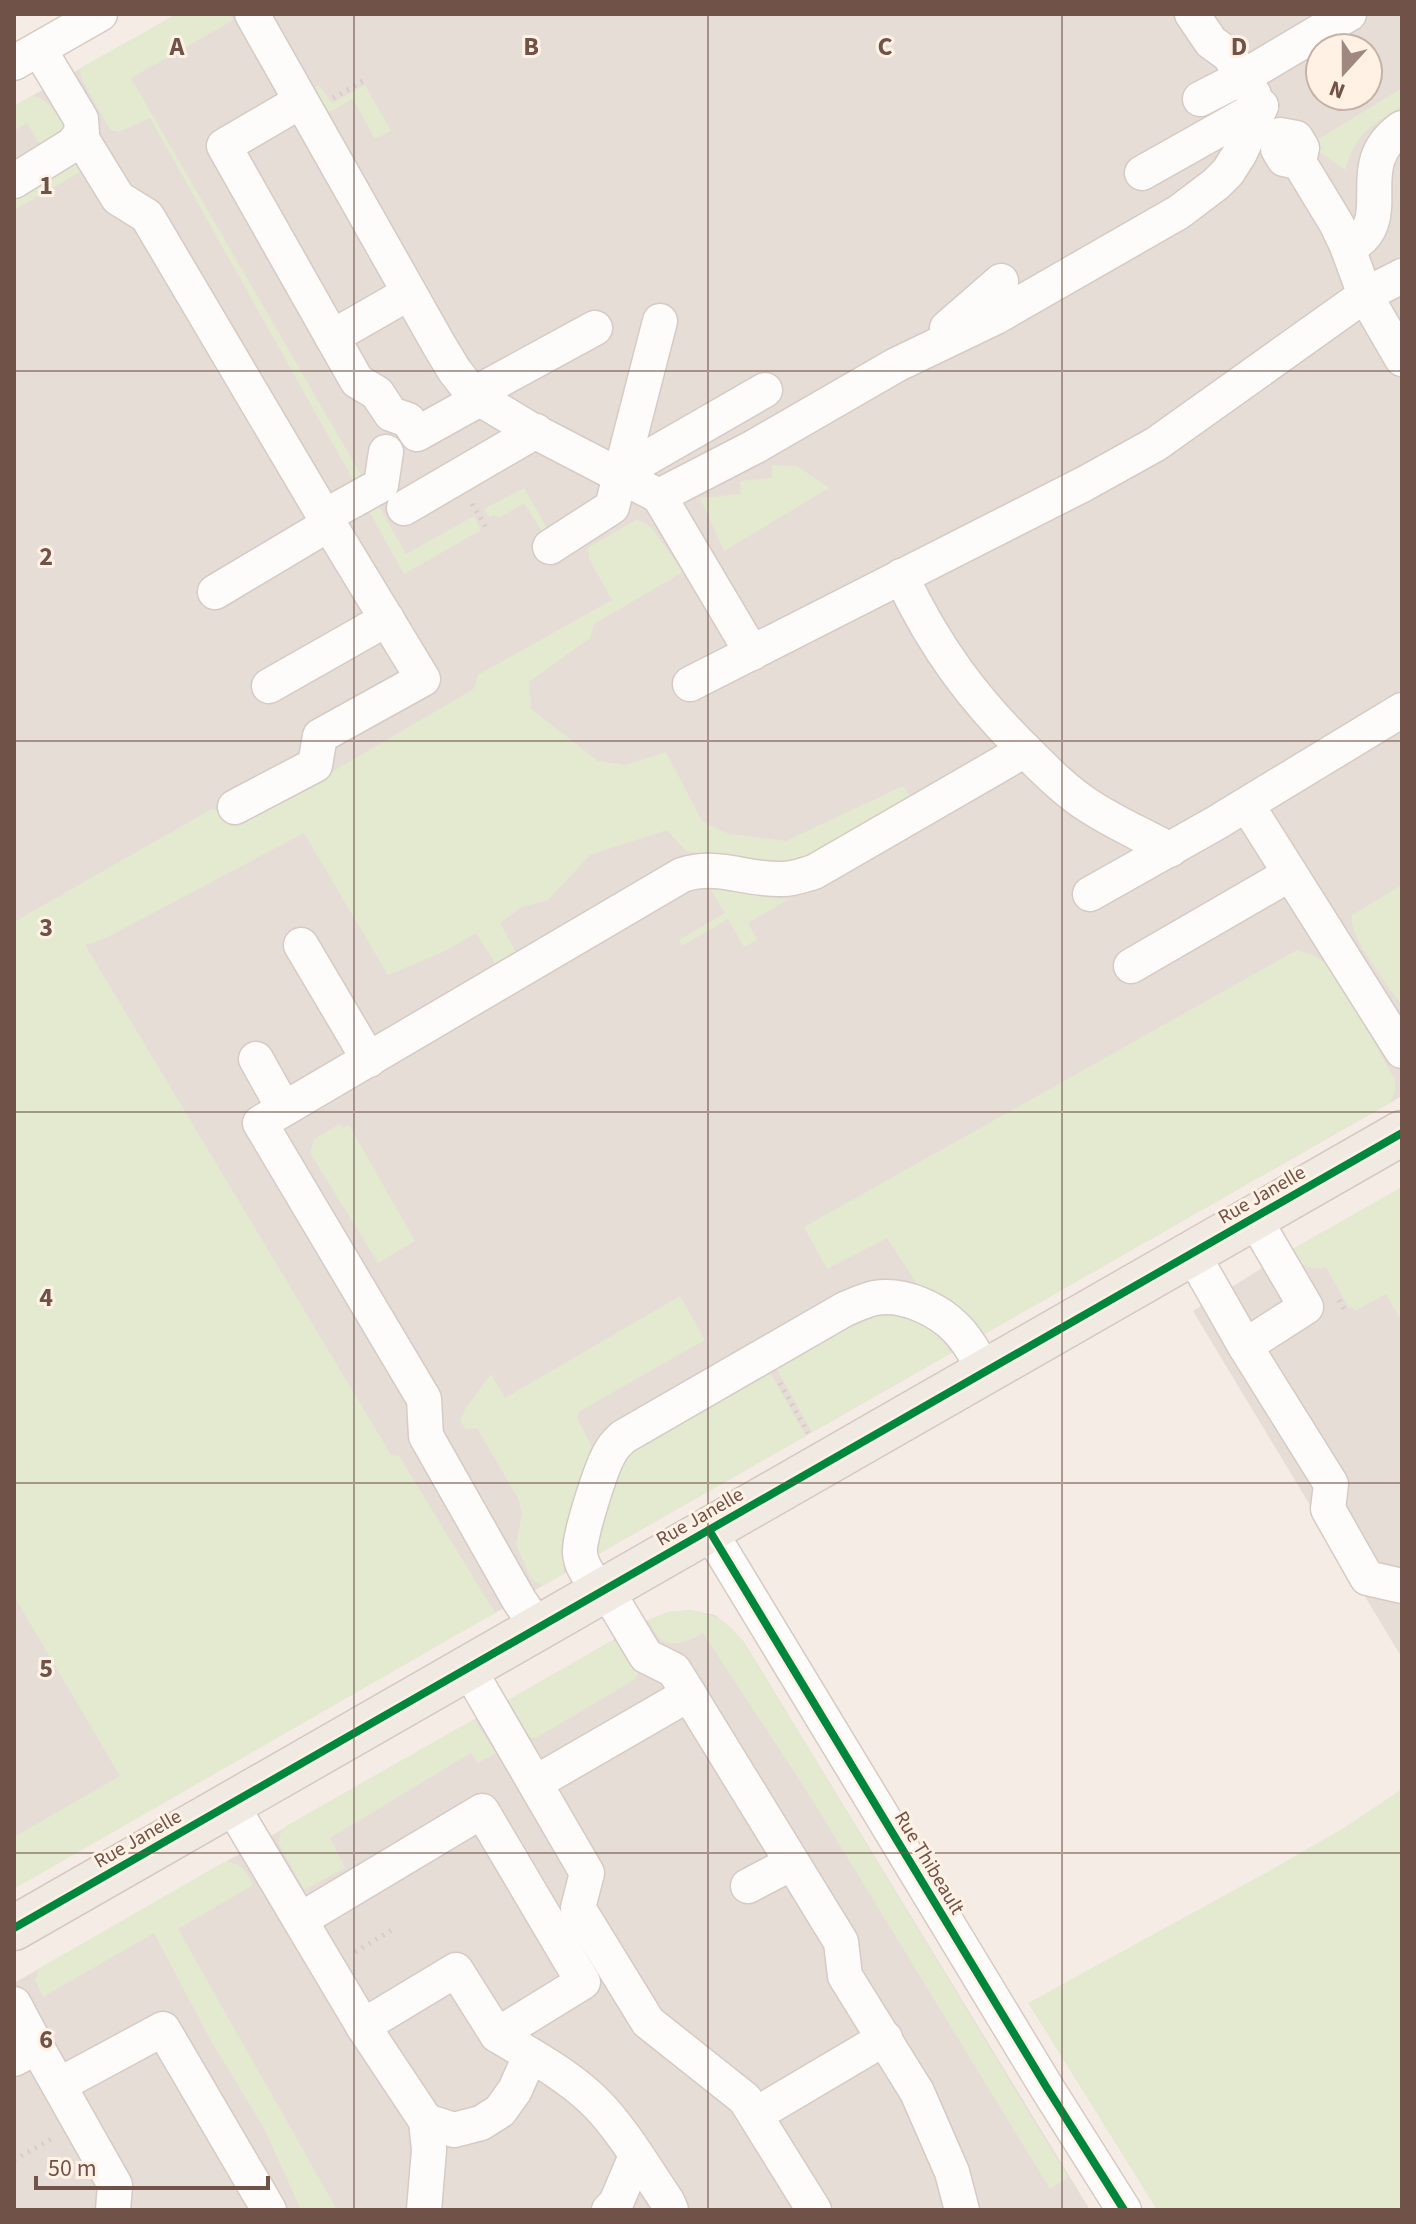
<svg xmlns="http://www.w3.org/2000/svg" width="1416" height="2224" font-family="'Source Sans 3',sans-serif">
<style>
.industrial{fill:#e6ddd7;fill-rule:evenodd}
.green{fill:#e3ead0}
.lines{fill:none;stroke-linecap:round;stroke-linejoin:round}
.minor-casing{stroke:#d6cac4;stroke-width:37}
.major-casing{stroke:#d3c9c3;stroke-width:47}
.path{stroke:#d6ccc8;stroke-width:5;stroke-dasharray:2 6;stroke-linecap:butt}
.minor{stroke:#fefcfb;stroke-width:34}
.major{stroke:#f1eae3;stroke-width:44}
.cycleway-casing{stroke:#fff2e5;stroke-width:13}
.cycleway{stroke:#00873e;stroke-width:8}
.grid{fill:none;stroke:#705248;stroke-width:2;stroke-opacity:0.55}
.labels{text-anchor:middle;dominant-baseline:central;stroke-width:6;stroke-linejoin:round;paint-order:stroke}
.street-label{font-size:20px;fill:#705248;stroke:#fff2e5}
.grid-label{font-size:26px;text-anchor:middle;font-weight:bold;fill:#705248;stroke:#fff2e5;stroke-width:6;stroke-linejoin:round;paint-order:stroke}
</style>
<rect width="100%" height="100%" fill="#f5ede5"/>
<!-- industrial -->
<g class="industrial">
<path d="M 177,14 L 1402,14 L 1402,1096 L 488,1617 L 85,946 L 14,927 L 14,106 ZM 1320,48 L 1368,48 L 1368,96 L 1320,96 Z"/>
<path d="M 1402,1187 L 1402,1658 L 1193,1311 L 1291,1250 Z"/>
<path d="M 14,1521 L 218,1721 L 14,1889 Z"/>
<path d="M 690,1610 L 715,1615 L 731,1628 L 744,1642 L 1090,2210 L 14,2210 L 14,1983 L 648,1620 L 668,1612 Z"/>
</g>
<!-- green -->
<g class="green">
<path d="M 177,14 L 229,14 L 232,18 L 232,21 L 131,78 L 364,480 L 356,485 L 150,118 L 119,132 L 110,130 L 81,78 L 80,68 Z"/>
<path d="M 319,85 L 332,103 L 365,85 L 391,131 L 375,139 L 353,99 L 329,112 L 314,88 Z"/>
<path d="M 1402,88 L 1402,106 C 1369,127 1357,132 1345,170 L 1325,155 L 1311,150 L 1309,145 Z"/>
<path d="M 33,95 C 53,104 55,111 65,129 L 43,150 L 27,123 L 14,131 L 14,106 Z"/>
<path d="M 78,158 L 85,169 L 14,210 L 14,195 Z"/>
<path d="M 772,465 L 797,466 L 829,488 L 724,551 L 700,498 L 741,494 L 740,481 L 772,478 Z"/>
<path d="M 524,488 L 548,530 L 543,533 L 524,503 L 499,518 L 494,515 L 490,518 L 484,509 Z"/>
<path d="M 376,501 L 406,554 L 474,516 L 481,530 L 404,574 L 366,506 Z"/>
<path d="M 637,519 L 651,527 L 683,572 L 594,624 L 590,638 L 529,682 L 531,709 L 598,761 L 625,765 L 666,752 L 702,821 L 729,834 L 786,841 L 903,786 L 915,804 L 809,859 L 773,865 L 686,851 L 667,830 L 590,855 L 548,900 L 522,907 L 500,923 L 517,954 L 497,966 L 476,933 L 445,951 L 388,975 L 304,833 L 104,939 L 85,945 L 391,1455 L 399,1456 L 495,1613 L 14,1889 L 14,1837 L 120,1776 L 14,1596 L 14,922 L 212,809 L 236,816 L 318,780 L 472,690 L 474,688 L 478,675 L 612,600 L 589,559 L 588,548 Z"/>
<path d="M 1402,885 L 1402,1006 C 1389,987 1347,935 1352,915 Z"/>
<path d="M 709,887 C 736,890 761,897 789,899 L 748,923 L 757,940 L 744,947 L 728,919 L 682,946 L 679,940 L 725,913 Z"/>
<path d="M 1297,950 L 1315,956 L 1334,970 L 1395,1080 L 1395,1091 L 1389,1103 L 983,1335 L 975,1322 L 919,1287 L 887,1238 L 827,1269 L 804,1227 Z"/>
<path d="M 340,1124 L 343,1128 L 349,1125 L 415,1241 L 378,1263 L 310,1153 L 314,1139 Z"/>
<path d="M 1402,1187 L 1402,1322 L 1386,1294 L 1355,1311 L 1352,1307 L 1349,1308 L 1326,1267 C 1306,1271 1302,1266 1291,1250 Z"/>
<path d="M 680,1296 L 705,1340 L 580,1411 L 577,1418 L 591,1445 L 589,1460 C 581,1489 559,1546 564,1574 L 543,1586 L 532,1580 L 516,1545 L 522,1514 L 519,1500 L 477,1428 L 466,1429 L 460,1421 L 466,1408 L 491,1374 L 505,1398 Z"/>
<path d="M 883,1310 C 915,1319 932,1324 951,1353 L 812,1432 L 775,1366 L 868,1314 Z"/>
<path d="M 769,1371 L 806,1436 L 598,1554 L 595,1541 L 615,1476 L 636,1446 Z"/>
<path d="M 690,1610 C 717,1615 726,1621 744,1642 L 1068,2177 L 1050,2189 L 808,1793 L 703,1633 C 690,1640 673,1650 659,1638 C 655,1634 651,1625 648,1620 L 668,1612 Z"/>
<path d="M 612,1641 L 619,1642 L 638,1674 L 634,1680 L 536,1738 L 529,1737 L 508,1700 Z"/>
<path d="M 474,1719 L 496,1753 L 478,1763 L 471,1753 L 330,1838 L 345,1868 L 304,1890 L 279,1844 L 280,1834 L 286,1826 Z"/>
<path d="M 1402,1789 L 1402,2210 L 1157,2210 L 1028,2003 L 1276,1867 L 1345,1827 Z"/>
<path d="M 224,1862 C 241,1862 246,1871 253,1885 L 178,1929 L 337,2210 L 301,2210 L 265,2130 L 210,2039 L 154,1933 L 43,1997 L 35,1980 L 38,1969 Z"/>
</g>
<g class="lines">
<defs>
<g id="minor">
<path d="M 252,14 L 439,345 L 454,370 L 468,388 L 485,402 L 530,429 L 659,496 L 754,447 L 896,365 L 996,317 L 1179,212 L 1216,184 L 1228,172 L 1240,153 L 1261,106"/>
<path d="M 1192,14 L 1211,42 L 1229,55 L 1254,95"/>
<path d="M 14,63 L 100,14"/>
<path d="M 1200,99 L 1243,77 L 1349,14"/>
<path d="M 301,101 L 224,146 L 357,381 L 377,393 L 391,414 L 408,420 L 417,434 L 480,399"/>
<path d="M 80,136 L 118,198 L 147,216 L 329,524 L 423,679 L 320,736 L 315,765 L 235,807"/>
<path d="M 1299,162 L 1284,159 L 1278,149 L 1280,135 L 1296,138 L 1302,148 L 1299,162 L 1336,223 L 1347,246 L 1365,295 L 1402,276"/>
<path d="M 1142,173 L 1261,106"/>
<path d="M 14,181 L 72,145 L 82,133 L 81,119 L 39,49"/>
<path d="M 1348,248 C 1402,220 1346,167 1402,128"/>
<path d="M 947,328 L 1001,281"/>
<path d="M 332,337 L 409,293"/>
<path d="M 474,394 L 595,328"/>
<path d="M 619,474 L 765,390"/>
<path d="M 659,496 L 752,653"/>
<path d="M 404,508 L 536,431"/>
<path d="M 325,516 L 381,485 L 386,452"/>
<path d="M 550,547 L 612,507 L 660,321"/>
<path d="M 901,576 C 935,648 973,699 1029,754 C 1048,773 1067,792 1089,806 C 1115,823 1143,835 1170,850"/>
<path d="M 215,592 L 329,524"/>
<path d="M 690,684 L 1084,484 L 1156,444 L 1365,295 L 1402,359"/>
<path d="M 269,686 L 387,619"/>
<path d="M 1247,805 L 1402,1051"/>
<path d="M 1090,894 L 1216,823 L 1402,710"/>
<path d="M 301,945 L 369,1060"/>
<path d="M 1131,966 L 1290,874"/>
<path d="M 256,1059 L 284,1109"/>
<path d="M 1192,1253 L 1245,1346 L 1306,1307 L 1254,1218"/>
<path d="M 1245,1346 L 1331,1484 L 1328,1509 L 1367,1578 L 1402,1586"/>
<path d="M 709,1530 L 1047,2088 L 1124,2210"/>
<path d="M 606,1589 L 646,1656 L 674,1670 L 841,1942 L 845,1976 L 917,2092 L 952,2172 L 962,2210"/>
<path d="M 600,1592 C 593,1581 581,1568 580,1553 C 578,1539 602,1464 611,1451 C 614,1445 619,1441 623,1437 L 845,1309 C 855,1305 865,1300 875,1298 C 903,1293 938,1309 957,1329 C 969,1341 977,1358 986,1371"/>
<path d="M 538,1628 L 519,1600 L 426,1436 L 424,1399 L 260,1123 L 682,875 C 720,863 747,881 783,879 C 794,879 803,875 814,872 L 1025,750"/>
<path d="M 468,1668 L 587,1873 L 578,1908 L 648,2022 L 745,2099 L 814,2210"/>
<path d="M 535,1783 L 689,1694"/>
<path d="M 231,1804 L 363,2026 L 426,2121 L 429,2150 L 424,2210"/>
<path d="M 748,1886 L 792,1863"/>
<path d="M 300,1920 L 482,1811 L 583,1982 L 497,2035 L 456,1970 L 363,2026"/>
<path d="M 14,2004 L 37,2047 L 14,2059"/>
<path d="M 497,2035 C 530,2055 566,2074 594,2101 C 620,2126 646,2170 667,2201 L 671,2210"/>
<path d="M 37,2047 L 115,2185 L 113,2210"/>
<path d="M 59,2085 L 163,2029 L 269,2210"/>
<path d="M 755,2115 L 885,2038"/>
<path d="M 426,2121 L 454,2130 L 481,2123 L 500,2111 L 515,2090 L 530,2056"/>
<path d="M 609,2210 L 616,2203 L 636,2156"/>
</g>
<path id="major" d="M 14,1928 L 1402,1133"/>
</defs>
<!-- minor casing -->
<use href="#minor" class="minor-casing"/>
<!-- major casing -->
<use href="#major" class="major-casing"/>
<!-- path -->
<g class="path">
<path d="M 333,98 L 363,81"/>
<path d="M 472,504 L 486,527"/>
<path d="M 1339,1300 L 1345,1311"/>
<path d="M 780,1383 L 808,1433"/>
<path d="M 355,1952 L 395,1928"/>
<path d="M 14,2160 L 55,2137"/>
</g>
<!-- minor -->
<use href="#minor" class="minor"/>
<!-- major -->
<use href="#major" class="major"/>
<defs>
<g id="cycleway">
<path d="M 709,1530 L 1047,2088 L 1124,2210"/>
<path d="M 14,1928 L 1402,1133"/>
</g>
</defs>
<!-- cycleway casing -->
<use href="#cycleway" class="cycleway-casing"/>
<!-- cycleway -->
<use href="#cycleway" class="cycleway"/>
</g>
<!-- grid -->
<path class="grid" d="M 354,14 L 354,2210M 708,14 L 708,2210M 1062,14 L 1062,2210M 14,371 L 1402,371M 14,741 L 1402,741M 14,1112 L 1402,1112M 14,1483 L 1402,1483M 14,1853 L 1402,1853"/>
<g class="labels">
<!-- street labels -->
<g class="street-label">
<text transform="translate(1262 1195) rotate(-30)">Rue Janelle</text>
<text transform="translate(700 1517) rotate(-30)">Rue Janelle</text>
<text transform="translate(138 1839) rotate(-30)">Rue Janelle</text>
<text transform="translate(929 1863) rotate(59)">Rue Thibeault</text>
</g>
</g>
<g class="grid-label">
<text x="177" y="55">A</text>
<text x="531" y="55">B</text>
<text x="885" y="55">C</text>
<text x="1239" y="55">D</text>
<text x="46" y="194">1</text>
<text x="46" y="565">2</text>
<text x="46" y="936">3</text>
<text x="46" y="1306">4</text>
<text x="46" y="1677">5</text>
<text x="46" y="2048">6</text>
</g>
<!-- border -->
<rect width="1416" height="2224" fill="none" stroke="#705248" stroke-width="32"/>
<!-- north arrow -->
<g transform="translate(1344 72) rotate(201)"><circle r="38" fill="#fff2e5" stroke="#c6b2a6" stroke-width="2"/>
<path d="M0-6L14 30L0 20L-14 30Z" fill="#9f887f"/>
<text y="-12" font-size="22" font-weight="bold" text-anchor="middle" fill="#705248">N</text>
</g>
<!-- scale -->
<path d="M36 2176v12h232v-12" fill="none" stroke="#705248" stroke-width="4"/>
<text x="48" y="2176" font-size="24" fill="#705248" stroke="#fff2e5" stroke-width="6" paint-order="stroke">50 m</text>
</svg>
